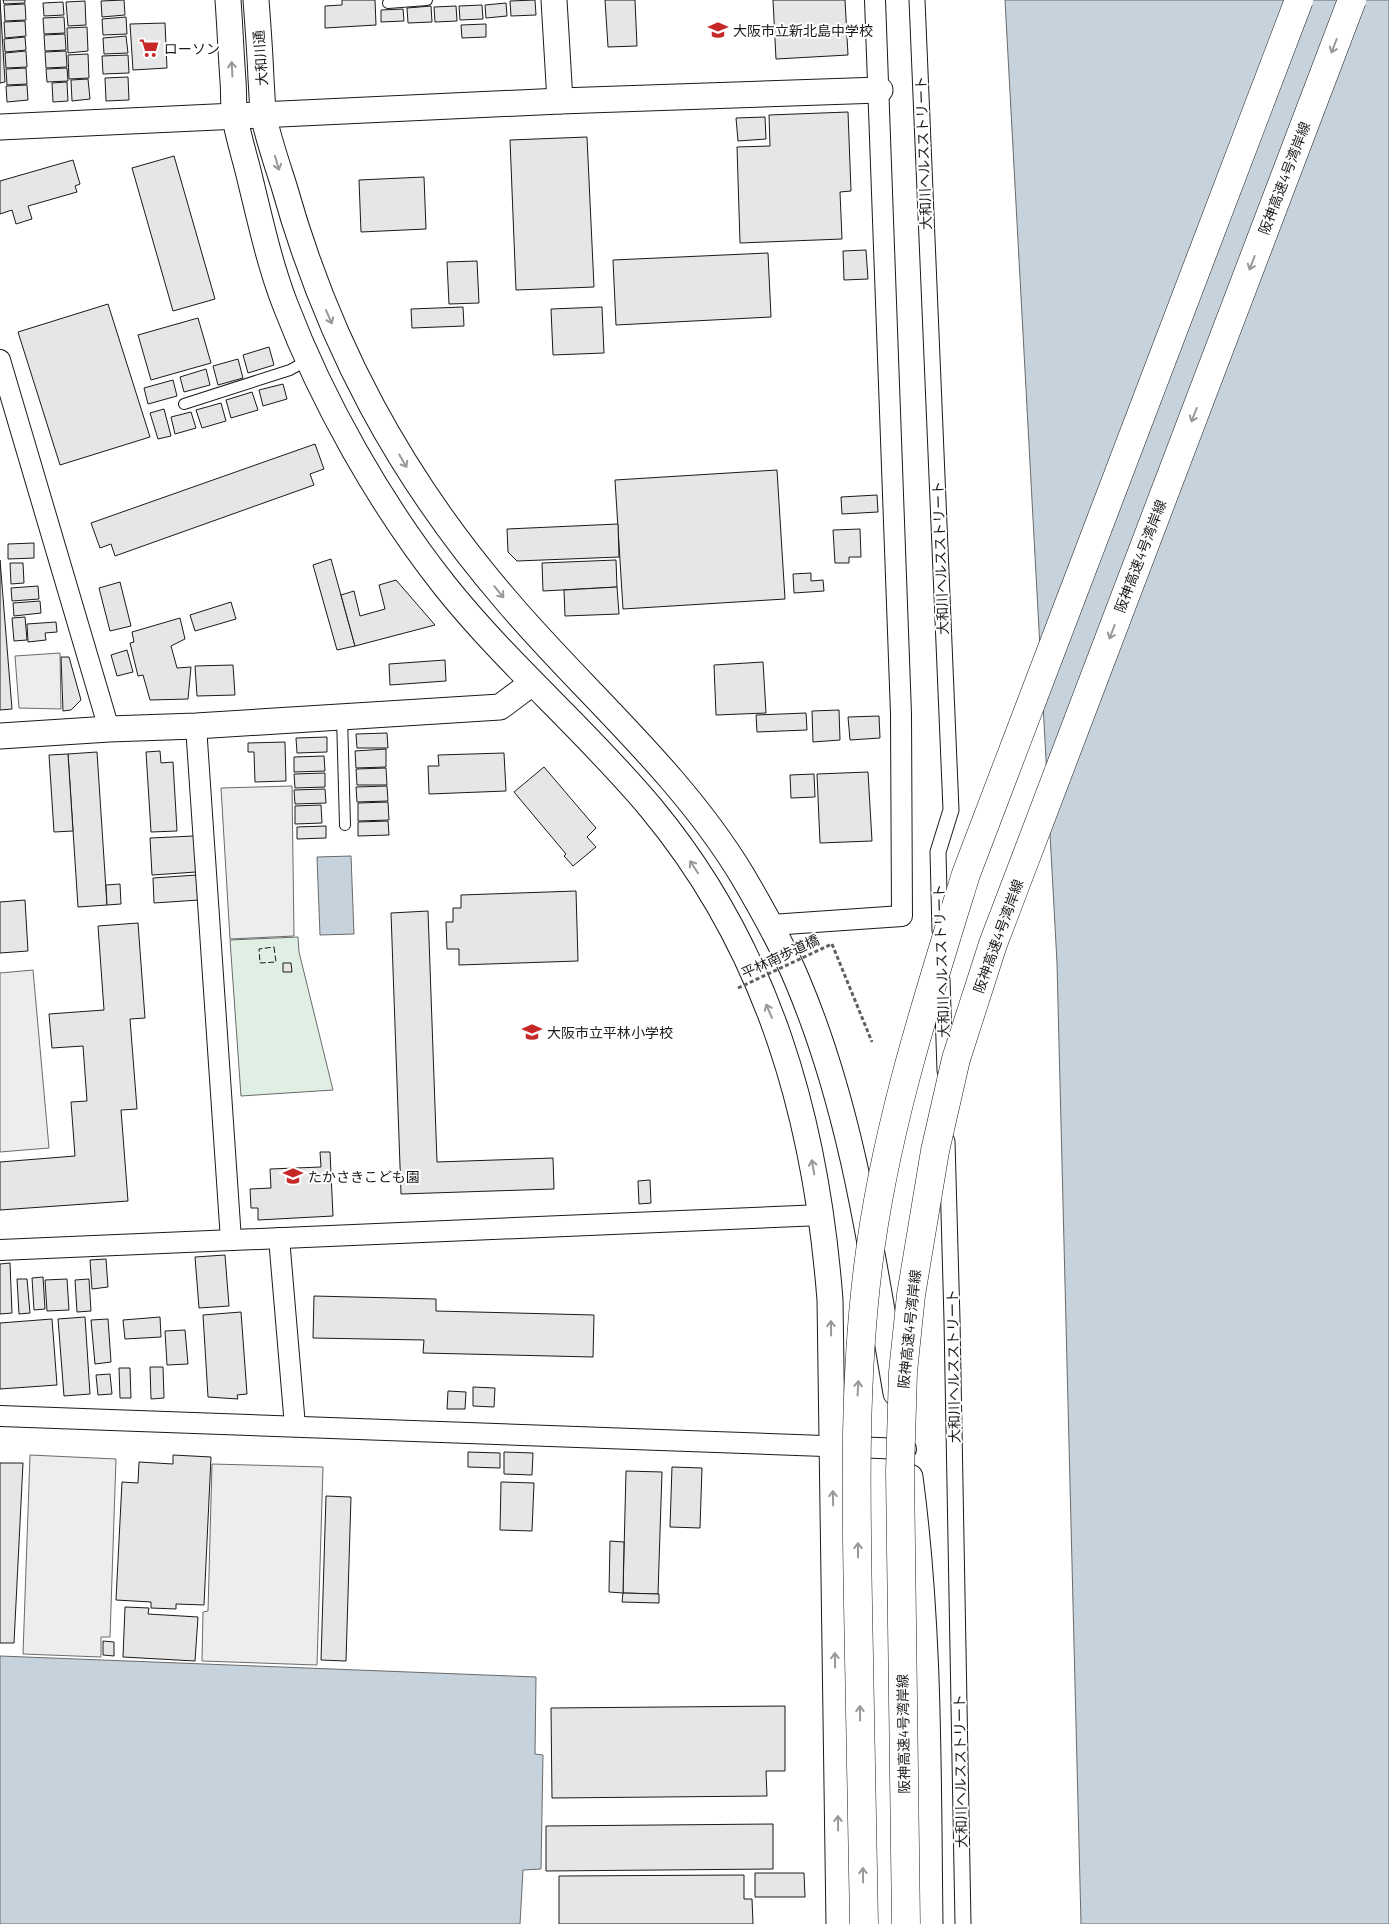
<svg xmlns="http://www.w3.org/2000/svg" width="1389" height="1924" font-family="Barlow,'Noto Sans JP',sans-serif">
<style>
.green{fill:#e0efe3;stroke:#6a6a6a}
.parking{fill:#ededed;stroke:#6a6a6a}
.water{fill:#c6d2dc;stroke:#6a6a6a}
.building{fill:#e6e6e6;stroke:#1a1a1a}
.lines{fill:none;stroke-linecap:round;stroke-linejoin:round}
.service-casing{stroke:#1a1a1a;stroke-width:12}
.pedestrian-casing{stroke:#1a1a1a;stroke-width:17}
.minor-casing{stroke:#1a1a1a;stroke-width:22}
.tertiary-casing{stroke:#1a1a1a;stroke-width:27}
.path{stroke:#5f5f5f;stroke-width:3;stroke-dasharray:4 2.5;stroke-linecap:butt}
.service{stroke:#fff;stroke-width:10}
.pedestrian{stroke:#fff;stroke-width:15}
.minor{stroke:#fff;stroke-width:20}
.tertiary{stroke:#fff;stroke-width:25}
.motorway-bridge-casing{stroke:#1a1a1a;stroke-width:29;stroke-linecap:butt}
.path-bridge{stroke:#5f5f5f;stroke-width:3;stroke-dasharray:4 2.5;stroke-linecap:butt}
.motorway-bridge{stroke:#fff;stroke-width:28}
.fence{stroke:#1a1a1a;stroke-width:1;stroke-dasharray:6 2.5;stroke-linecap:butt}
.oneway{stroke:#989898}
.labels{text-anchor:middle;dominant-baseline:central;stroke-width:4;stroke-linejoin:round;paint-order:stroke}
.poi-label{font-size:14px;fill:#1a1a1a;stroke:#fff;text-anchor:start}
.street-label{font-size:14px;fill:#1a1a1a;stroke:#fff}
</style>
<rect width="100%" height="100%" fill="#fff"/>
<!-- green -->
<path class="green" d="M 298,937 L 299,952 L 333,1090 L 241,1096 L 230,940 Z"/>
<!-- parking -->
<g class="parking">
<path d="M 60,653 L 61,709 L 19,708 L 15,656 Z"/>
<path d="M 292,786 L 294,936 L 230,939 L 221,788 Z"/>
<path d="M 33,970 L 49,1148 L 0,1152 L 0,973 Z"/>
<path d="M 30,1455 L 116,1459 L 110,1637 L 101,1637 L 101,1657 L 23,1654 Z"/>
<path d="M 212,1464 L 323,1467 L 317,1665 L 202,1661 L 203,1612 L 208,1611 Z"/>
</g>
<!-- water -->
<g class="water">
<path d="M 1005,0 L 1389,0 L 1389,1924 L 1081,1924 L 1057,963 Z"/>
<path d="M 351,856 L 354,934 L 320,935 L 317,857 Z"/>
<path d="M 0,1656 L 536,1677 L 535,1754 L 543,1755 L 541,1869 L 523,1870 L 520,1924 L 0,1924 Z"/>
</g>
<!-- building -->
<g class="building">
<path d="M 0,0 L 5,82 L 0,83 Z"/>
<path d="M 3,0 L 25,0 L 25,3 L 4,4 Z"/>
<path d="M 124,0 L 125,15 L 102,17 L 101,1 Z"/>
<path d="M 342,0 L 375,0 L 376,25 L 325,28 L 325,6 L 342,5 Z"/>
<path d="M 535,0 L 536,15 L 511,16 L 510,1 Z"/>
<path d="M 605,0 L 635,0 L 637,46 L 608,47 Z"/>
<path d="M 773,0 L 845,0 L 848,55 L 776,59 Z"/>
<path d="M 85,1 L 86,25 L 68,26 L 66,2 Z"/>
<path d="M 63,2 L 64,15 L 44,16 L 43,3 Z"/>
<path d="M 506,3 L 507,16 L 486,18 L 485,5 Z"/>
<path d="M 25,4 L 26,20 L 5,21 L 4,5 Z"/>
<path d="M 482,5 L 483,19 L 460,20 L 459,6 Z"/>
<path d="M 431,6 L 432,22 L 408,23 L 407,8 Z"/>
<path d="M 456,6 L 457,21 L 435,22 L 434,7 Z"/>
<path d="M 403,9 L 404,21 L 381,22 L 381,10 Z"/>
<path d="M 64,17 L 65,33 L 44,34 L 43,18 Z"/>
<path d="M 126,17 L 127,34 L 103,35 L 102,19 Z"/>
<path d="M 25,21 L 26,36 L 5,38 L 4,22 Z"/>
<path d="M 165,23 L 167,68 L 133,70 L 130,24 Z"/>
<path d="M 486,24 L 486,37 L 462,38 L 461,25 Z"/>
<path d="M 87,27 L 88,51 L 68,53 L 67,28 Z"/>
<path d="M 65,34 L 66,50 L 45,51 L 44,35 Z"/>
<path d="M 126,36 L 128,53 L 104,54 L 103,38 Z"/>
<path d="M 25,37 L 26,50 L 5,52 L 4,39 Z"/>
<path d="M 26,51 L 27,67 L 6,68 L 5,53 Z"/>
<path d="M 66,51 L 67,67 L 46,68 L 45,52 Z"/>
<path d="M 88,54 L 89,78 L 69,79 L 68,55 Z"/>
<path d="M 128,55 L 129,73 L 103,74 L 102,56 Z"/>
<path d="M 26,68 L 27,84 L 7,85 L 6,69 Z"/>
<path d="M 67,68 L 68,81 L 47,82 L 46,69 Z"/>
<path d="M 128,77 L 129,100 L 106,101 L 105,78 Z"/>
<path d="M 88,79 L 90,99 L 72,101 L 71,80 Z"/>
<path d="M 67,82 L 68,101 L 53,102 L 52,83 Z"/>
<path d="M 27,85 L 28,100 L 7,102 L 6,86 Z"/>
<path d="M 848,112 L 851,191 L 840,192 L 842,239 L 740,243 L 737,147 L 770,146 L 769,115 Z"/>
<path d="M 765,117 L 766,139 L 738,141 L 736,118 Z"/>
<path d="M 587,137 L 594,287 L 516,290 L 510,140 Z"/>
<path d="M 174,156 L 215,299 L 173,311 L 132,168 Z"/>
<path d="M 73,160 L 80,184 L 75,186 L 77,192 L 28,206 L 32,219 L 16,224 L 12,210 L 0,214 L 0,181 Z"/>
<path d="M 424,177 L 426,229 L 361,232 L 359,180 Z"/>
<path d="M 866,250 L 868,279 L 844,280 L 843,251 Z"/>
<path d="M 768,253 L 771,317 L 616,325 L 613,260 Z"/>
<path d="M 477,261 L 479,303 L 449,304 L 447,262 Z"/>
<path d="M 108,304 L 150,437 L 60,465 L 18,332 Z"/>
<path d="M 463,307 L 464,326 L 412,328 L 411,309 Z"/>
<path d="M 602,307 L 604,353 L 553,355 L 551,309 Z"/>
<path d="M 198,318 L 211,363 L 151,380 L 138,335 Z"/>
<path d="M 269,347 L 274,365 L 248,373 L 243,355 Z"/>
<path d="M 238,359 L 243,378 L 218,385 L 213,366 Z"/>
<path d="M 206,369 L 210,385 L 184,392 L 180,377 Z"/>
<path d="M 173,380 L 177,396 L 148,404 L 144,388 Z"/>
<path d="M 283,384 L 287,399 L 263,406 L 259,390 Z"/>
<path d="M 252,392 L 258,410 L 231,418 L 226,400 Z"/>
<path d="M 221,403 L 226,421 L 202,428 L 196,410 Z"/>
<path d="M 164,409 L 171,436 L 158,439 L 150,413 Z"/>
<path d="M 191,412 L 196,428 L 175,434 L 171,417 Z"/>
<path d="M 315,444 L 324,469 L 310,474 L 314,485 L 115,556 L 111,544 L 100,548 L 91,523 Z"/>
<path d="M 777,470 L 785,599 L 623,609 L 615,480 Z"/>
<path d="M 877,495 L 878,512 L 842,514 L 841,497 Z"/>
<path d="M 618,524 L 619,557 L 517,561 L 508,552 L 507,529 Z"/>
<path d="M 860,529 L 861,557 L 849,557 L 849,563 L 835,563 L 833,530 Z"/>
<path d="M 34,543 L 34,558 L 8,559 L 8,544 Z"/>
<path d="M 331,559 L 355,646 L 337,650 L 313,565 Z"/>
<path d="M 0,560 L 12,709 L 0,710 Z"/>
<path d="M 616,560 L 617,587 L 543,591 L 542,563 Z"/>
<path d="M 10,563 L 23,563 L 24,583 L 11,584 Z"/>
<path d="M 811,573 L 811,581 L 823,580 L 824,591 L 794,593 L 793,574 Z"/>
<path d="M 396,580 L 435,625 L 355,646 L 341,595 L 354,591 L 360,616 L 385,609 L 379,585 Z"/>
<path d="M 120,582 L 131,626 L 110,631 L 99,588 Z"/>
<path d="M 38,586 L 39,599 L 12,601 L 11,588 Z"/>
<path d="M 617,587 L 619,614 L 565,616 L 564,590 Z"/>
<path d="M 40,601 L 41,613 L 14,616 L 13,603 Z"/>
<path d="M 231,602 L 236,619 L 195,631 L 190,615 Z"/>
<path d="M 25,617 L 27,640 L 14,641 L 12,618 Z"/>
<path d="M 180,618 L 185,639 L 171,646 L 177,668 L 191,667 L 188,699 L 150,700 L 143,675 L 138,676 L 130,643 L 134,642 L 132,632 Z"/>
<path d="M 56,622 L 57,632 L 45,633 L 46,640 L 28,642 L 27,624 Z"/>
<path d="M 127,650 L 133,672 L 117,676 L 111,655 Z"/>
<path d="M 61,657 L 69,657 L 81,700 L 71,710 L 63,711 Z"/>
<path d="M 445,660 L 446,681 L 390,685 L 389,664 Z"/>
<path d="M 763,662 L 766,713 L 716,715 L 714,665 Z"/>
<path d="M 233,665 L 235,695 L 197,696 L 195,666 Z"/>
<path d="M 839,710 L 840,740 L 813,742 L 812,711 Z"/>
<path d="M 806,713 L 807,730 L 757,732 L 756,715 Z"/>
<path d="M 879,716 L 880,738 L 850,740 L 848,717 Z"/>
<path d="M 387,733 L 388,748 L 357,748 L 356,734 Z"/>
<path d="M 327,737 L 327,752 L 297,753 L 296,738 Z"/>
<path d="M 285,742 L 286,781 L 255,782 L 254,752 L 248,752 L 248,743 Z"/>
<path d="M 386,749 L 386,767 L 356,768 L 355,751 Z"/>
<path d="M 160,751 L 161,763 L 173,762 L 177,831 L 151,832 L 146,752 Z"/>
<path d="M 97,752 L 107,905 L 78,907 L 68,754 Z"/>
<path d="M 504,753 L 506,791 L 429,794 L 428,766 L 439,766 L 438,755 Z"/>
<path d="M 68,754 L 73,831 L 54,832 L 49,755 Z"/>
<path d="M 324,756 L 325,771 L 294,772 L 294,757 Z"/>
<path d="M 544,767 L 596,828 L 587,837 L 596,847 L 573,866 L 564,856 L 566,854 L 514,792 Z"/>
<path d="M 386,768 L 387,785 L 357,785 L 356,769 Z"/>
<path d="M 868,772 L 872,841 L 820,843 L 817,774 Z"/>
<path d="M 325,773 L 325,787 L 295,788 L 294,774 Z"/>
<path d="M 814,774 L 815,797 L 791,798 L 790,775 Z"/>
<path d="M 387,786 L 388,801 L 357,802 L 356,787 Z"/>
<path d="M 325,789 L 326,803 L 295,804 L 294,790 Z"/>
<path d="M 388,802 L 389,820 L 358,821 L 358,803 Z"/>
<path d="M 321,805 L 322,823 L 295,824 L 295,806 Z"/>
<path d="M 388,821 L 389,835 L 358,836 L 358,822 Z"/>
<path d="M 326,826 L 326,838 L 297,839 L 297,827 Z"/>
<path d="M 194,836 L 196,872 L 152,875 L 150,838 Z"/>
<path d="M 197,875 L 199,900 L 154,903 L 153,878 Z"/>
<path d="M 120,884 L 121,904 L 107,905 L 106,885 Z"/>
<path d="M 576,891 L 578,961 L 459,965 L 459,949 L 447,949 L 446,922 L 453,922 L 453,908 L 461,908 L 461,895 Z"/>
<path d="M 25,900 L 28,951 L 0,953 L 0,902 Z"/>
<path d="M 428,911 L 437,1162 L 553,1158 L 554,1189 L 401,1194 L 391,913 Z"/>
<path d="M 138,923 L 145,1018 L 130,1019 L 137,1109 L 121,1110 L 128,1201 L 0,1210 L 0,1162 L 75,1156 L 71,1102 L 87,1101 L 83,1046 L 52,1048 L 49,1014 L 104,1010 L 98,926 Z"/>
<path d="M 283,963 L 291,963 L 292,972 L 283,972 Z"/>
<path d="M 320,1152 L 330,1152 L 333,1216 L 258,1220 L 258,1208 L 251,1208 L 250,1189 L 271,1188 L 270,1169 L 321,1167 Z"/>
<path d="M 650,1180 L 651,1203 L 639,1204 L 638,1181 Z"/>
<path d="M 225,1255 L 229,1306 L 199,1308 L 195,1257 Z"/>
<path d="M 106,1259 L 108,1287 L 92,1289 L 90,1260 Z"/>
<path d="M 10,1263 L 12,1313 L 0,1314 L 0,1264 Z"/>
<path d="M 43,1277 L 45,1309 L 34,1310 L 32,1278 Z"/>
<path d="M 17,1279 L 27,1279 L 30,1313 L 19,1314 Z"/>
<path d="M 67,1279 L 69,1310 L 47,1311 L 45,1280 Z"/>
<path d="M 89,1279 L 91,1311 L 77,1312 L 75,1280 Z"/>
<path d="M 314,1296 L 436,1299 L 436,1311 L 594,1315 L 593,1357 L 423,1353 L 424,1340 L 313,1338 Z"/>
<path d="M 241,1312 L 247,1394 L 237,1395 L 238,1399 L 208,1397 L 203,1315 Z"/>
<path d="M 85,1317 L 90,1394 L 64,1396 L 58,1319 Z"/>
<path d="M 160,1317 L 161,1337 L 125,1339 L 123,1320 Z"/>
<path d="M 52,1319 L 57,1385 L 0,1389 L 0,1323 Z"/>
<path d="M 108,1319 L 111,1362 L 95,1364 L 91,1320 Z"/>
<path d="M 185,1330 L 188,1364 L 167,1365 L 165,1331 Z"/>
<path d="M 150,1367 L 163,1367 L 164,1398 L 151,1399 Z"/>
<path d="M 119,1368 L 130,1368 L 131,1398 L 120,1398 Z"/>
<path d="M 110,1374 L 112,1394 L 98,1395 L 96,1375 Z"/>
<path d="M 473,1387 L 495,1388 L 494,1407 L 473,1406 Z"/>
<path d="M 448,1391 L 466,1392 L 465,1409 L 447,1409 Z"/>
<path d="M 468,1452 L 500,1453 L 500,1468 L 468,1467 Z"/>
<path d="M 504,1452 L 533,1453 L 532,1475 L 504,1474 Z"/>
<path d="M 173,1455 L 211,1457 L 204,1605 L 176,1604 L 176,1609 L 151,1608 L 151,1602 L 116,1600 L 122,1482 L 138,1483 L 139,1462 L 173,1464 Z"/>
<path d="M 0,1463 L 23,1463 L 14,1643 L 0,1643 Z"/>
<path d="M 672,1467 L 702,1468 L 700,1528 L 670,1527 Z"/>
<path d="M 626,1471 L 662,1472 L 658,1594 L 623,1593 Z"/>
<path d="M 501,1482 L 534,1483 L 532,1531 L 500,1530 Z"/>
<path d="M 326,1496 L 351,1497 L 346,1661 L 321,1660 Z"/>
<path d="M 610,1541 L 624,1542 L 623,1593 L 609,1592 Z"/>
<path d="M 623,1593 L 659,1594 L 659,1603 L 622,1602 Z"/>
<path d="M 125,1607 L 149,1608 L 148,1614 L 198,1617 L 195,1661 L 123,1657 Z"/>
<path d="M 103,1641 L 114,1642 L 114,1656 L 103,1655 Z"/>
<path d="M 785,1706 L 785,1771 L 766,1771 L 767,1796 L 552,1798 L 551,1708 Z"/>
<path d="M 773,1824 L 773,1869 L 546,1871 L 546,1826 Z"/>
<path d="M 755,1873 L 804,1873 L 805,1897 L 755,1897 Z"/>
<path d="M 744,1875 L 744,1899 L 752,1899 L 753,1924 L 559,1924 L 559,1876 Z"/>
</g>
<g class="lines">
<defs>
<g id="service">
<path d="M 388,3 L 427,0"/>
<path d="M 184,404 L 290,370 L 308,360"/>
<path d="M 342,717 L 345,825"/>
</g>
<g id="pedestrian">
<path d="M 917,0 L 951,810 L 938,852 L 940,931"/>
<path d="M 942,979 L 945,1071"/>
<path d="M 947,1141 L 952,1320 L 963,1924"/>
</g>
<g id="minor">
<path d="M 0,360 L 109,729"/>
<path d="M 196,726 L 231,1240"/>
<path d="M 771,925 L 902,916 L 901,714 L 875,0"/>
<path d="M 279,1238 L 295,1426"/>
<path d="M 0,1250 L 822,1215"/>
<path d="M 0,1416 L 906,1449"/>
</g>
<g id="tertiary">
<path d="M 228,0 C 230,27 231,54 233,81 C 234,93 233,106 235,118 C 239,140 246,161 251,183 C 261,224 270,265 285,304 C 322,401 380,504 445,586 C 508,665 586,730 651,808 C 769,950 816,1119 830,1300 L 839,1924"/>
<path d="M 256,0 C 258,26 260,53 261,79 C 262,92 262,105 264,118 C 269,141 277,164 284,186 C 328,343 400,477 506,600 C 584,692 679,771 742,875 C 762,909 782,944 797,980 C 853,1112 872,1254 896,1393"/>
<path d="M 554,0 L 560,101"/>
<path d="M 0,127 L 560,101 L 880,90"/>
<path d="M 0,736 L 109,729 L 196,726 L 500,707 L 532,683"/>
<path d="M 910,1477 C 930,1626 928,1775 930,1924"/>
</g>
</defs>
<!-- service casing -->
<use href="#service" class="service-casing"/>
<!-- pedestrian casing -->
<use href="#pedestrian" class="pedestrian-casing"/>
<!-- minor casing -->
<use href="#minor" class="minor-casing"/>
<!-- tertiary casing -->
<use href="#tertiary" class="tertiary-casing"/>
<!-- path -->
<path class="path" d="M 832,944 L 872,1042"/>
<!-- service -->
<use href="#service" class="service"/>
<!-- pedestrian -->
<use href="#pedestrian" class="pedestrian"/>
<!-- minor -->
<use href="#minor" class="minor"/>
<!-- tertiary -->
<use href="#tertiary" class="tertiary"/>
<defs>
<g id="motorway-bridge">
<path d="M 864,1924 C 862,1817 860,1710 858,1604 C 856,1492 854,1379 868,1267 C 884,1133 926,1003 966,874 L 1299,0"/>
<path d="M 906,1924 L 900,1472 L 903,1372 L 911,1295 L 935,1151 L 956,1059 L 993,944 L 1352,0"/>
</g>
</defs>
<!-- motorway-bridge casing -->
<use href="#motorway-bridge" class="motorway-bridge-casing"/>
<!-- path-bridge -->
<path class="path-bridge" d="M 738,988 L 832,944"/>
<!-- motorway-bridge -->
<use href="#motorway-bridge" class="motorway-bridge"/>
<!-- fence -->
<path class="fence" d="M 274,947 L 276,962 L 260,963 L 259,949 Z"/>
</g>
<!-- one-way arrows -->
<defs><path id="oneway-shaft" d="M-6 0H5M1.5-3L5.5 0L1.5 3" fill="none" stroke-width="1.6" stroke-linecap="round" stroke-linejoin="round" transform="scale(1.25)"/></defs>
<g class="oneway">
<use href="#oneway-shaft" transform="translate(1334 46) rotate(111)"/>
<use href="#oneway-shaft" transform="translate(232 69) rotate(-93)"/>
<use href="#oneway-shaft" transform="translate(277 163) rotate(74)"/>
<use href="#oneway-shaft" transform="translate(1252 263) rotate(111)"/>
<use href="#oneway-shaft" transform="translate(329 317) rotate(66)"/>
<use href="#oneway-shaft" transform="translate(1194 415) rotate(111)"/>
<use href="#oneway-shaft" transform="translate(403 461) rotate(60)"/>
<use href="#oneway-shaft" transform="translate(499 592) rotate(51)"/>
<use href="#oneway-shaft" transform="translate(1112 632) rotate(111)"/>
<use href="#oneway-shaft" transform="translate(694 867) rotate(-123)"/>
<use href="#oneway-shaft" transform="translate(769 1011) rotate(-113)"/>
<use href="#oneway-shaft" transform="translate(813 1167) rotate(-100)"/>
<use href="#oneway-shaft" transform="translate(831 1328) rotate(-91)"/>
<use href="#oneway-shaft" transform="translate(858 1388) rotate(-87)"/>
<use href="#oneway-shaft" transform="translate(833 1498) rotate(-91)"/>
<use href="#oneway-shaft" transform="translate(858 1550) rotate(-90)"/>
<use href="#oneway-shaft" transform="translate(835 1660) rotate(-91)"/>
<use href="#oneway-shaft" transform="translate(860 1713) rotate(-91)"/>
<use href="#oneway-shaft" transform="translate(838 1823) rotate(-91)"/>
<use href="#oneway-shaft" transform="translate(863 1875) rotate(-91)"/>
</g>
<!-- icons -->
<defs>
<symbol id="school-bare" viewBox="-9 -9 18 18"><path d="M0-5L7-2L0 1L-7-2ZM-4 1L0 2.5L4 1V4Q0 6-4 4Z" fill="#c62828" stroke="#fff" stroke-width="2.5" paint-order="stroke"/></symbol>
<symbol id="supermarket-bare" viewBox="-9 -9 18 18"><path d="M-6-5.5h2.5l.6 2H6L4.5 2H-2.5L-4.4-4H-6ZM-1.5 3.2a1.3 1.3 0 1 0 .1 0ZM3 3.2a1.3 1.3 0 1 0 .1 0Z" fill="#c62828" stroke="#fff" stroke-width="2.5" paint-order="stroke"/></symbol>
</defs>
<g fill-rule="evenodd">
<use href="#school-bare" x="704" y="16" width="28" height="28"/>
<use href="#supermarket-bare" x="135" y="34" width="28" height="28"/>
<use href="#school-bare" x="518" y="1018" width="28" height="28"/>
<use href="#school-bare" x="279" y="1162" width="28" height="28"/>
</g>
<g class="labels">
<!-- poi labels -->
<g class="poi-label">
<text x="733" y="30">大阪市立新北島中学校</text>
<text x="164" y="48">ローソン</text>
<text x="547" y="1032">大阪市立平林小学校</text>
<text x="308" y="1176">たかさきこども園</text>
</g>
<!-- street labels -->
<g class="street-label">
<text transform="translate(260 58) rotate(-94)">大和川通</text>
<text transform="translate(923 153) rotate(-92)">大和川ヘルスストリート</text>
<text transform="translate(1284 178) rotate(-69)">阪神高速4号湾岸線</text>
<text transform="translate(1140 556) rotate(-69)">阪神高速4号湾岸線</text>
<text transform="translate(940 558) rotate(-92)">大和川ヘルスストリート</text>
<text transform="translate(998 936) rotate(-70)">阪神高速4号湾岸線</text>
<text transform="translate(780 956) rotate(-25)">平林南歩道橋</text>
<text transform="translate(941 961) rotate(-92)">大和川ヘルスストリート</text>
<text transform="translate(909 1329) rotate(-84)">阪神高速4号湾岸線</text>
<text transform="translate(953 1366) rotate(-91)">大和川ヘルスストリート</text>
<text transform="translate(903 1734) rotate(-91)">阪神高速4号湾岸線</text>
<text transform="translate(960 1771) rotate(-91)">大和川ヘルスストリート</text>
</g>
</g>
</svg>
